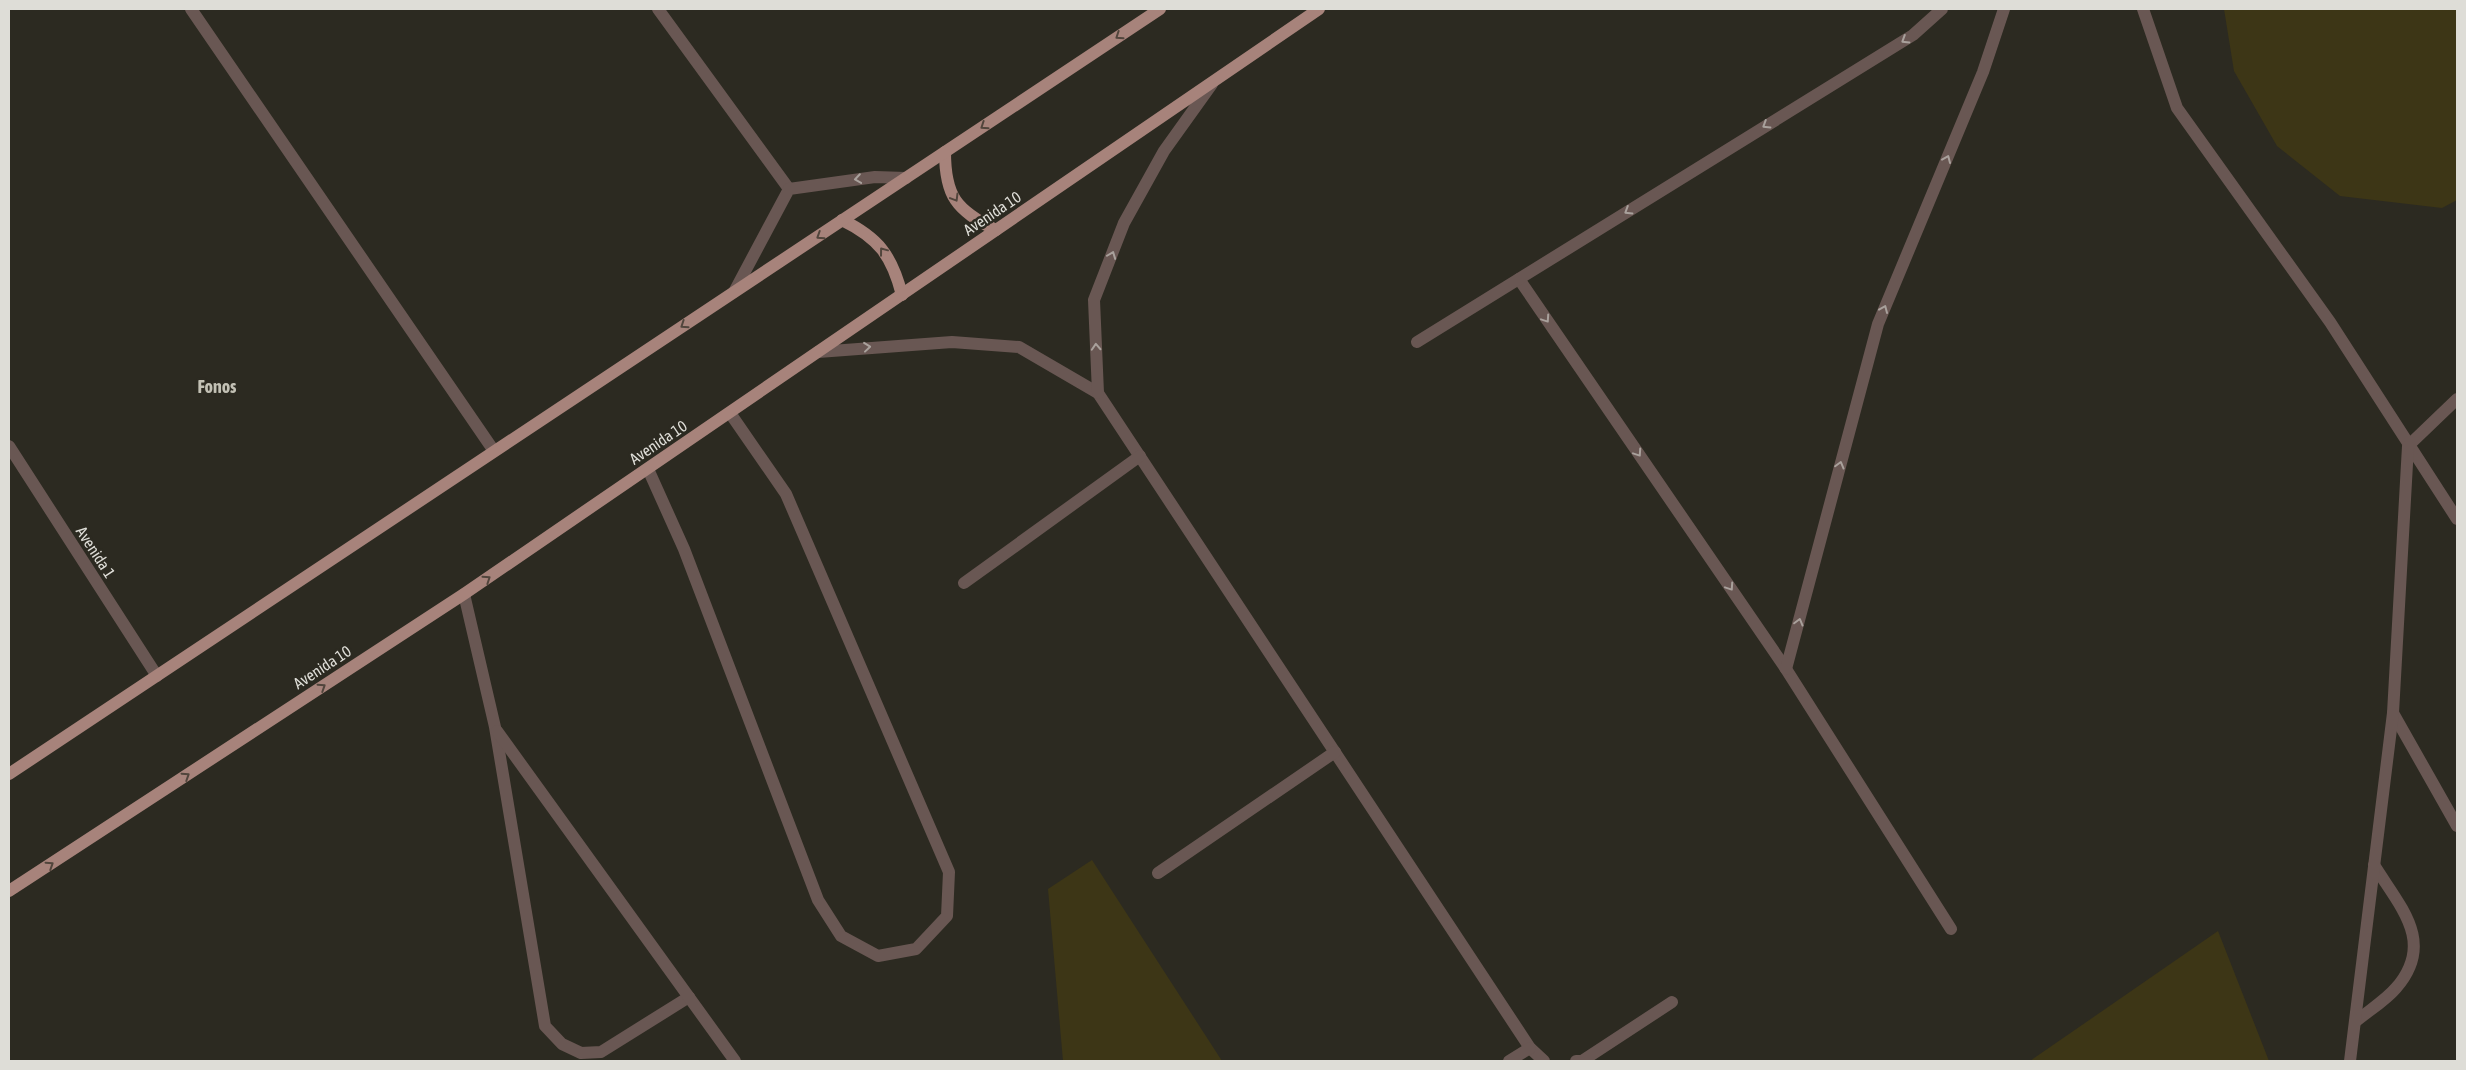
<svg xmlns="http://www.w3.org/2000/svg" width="2466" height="1070" font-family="'Asap Condensed',sans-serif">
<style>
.green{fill:#3d3616}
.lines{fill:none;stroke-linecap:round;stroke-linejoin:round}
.lane{stroke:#695753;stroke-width:12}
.street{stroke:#695753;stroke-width:12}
.primary{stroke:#a7837b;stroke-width:12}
.oneway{stroke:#51453c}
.oneway2{stroke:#a9a19c}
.labels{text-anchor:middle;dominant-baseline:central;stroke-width:5;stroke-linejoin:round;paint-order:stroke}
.street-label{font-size:16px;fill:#deddd7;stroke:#2c2a21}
.neighbourhood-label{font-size:18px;font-weight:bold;fill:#c2c0b4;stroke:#2c2a21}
</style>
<rect width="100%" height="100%" fill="#2c2a21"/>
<!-- green -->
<g class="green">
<path d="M 2224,9 L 2457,9 L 2457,200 L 2442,208 L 2340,196 L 2277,146 L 2234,71 Z"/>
<path d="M 1092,860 L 1222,1061 L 1063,1061 L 1048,889 Z"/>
<path d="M 2218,931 L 2269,1061 L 2030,1061 Z"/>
</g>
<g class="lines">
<!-- lane -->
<path class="lane" d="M 648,469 L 684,549 L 818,900 L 841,936 L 878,956 L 916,949 L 947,916 L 949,872 L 786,494 L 730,413"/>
<!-- street -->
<g class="street">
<path d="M 191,9 L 494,451"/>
<path d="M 658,9 L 789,189"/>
<path d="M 2143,9 L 2177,108 L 2330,322 L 2457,519"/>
<path d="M 1519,279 L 1786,669 L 1951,929"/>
<path d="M 734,292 L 789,189 L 875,177 L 906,178"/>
<path d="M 1417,342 L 1913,35 L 1942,9"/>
<path d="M 818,352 L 952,342 L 1019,347 L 1098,393 L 1530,1048 L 1544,1061"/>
<path d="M 1098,393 L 1094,300 L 1124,223 L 1164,151 L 1212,84"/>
<path d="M 9,446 L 157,676"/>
<path d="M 964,583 L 1140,456"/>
<path d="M 464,594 L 495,727 L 545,1026 L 562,1044 L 581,1053 L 601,1052 L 689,997"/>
<path d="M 1786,669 L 1878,324 L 1983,72 L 2004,9"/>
<path d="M 2393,713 L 2457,826"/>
<path d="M 497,731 L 735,1061"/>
<path d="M 1158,873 L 1335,752"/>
<path d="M 2355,1022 C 2368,1011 2385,1001 2396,988 C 2436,942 2400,907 2374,865"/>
<path d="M 1509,1061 L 1530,1048"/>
<path d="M 1576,1061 L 1582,1061 L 1672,1002"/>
<path d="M 2350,1061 L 2393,713 L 2408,446 L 2457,399"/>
</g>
<!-- primary -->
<g class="primary">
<path d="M 945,152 C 945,196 956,210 996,230"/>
<path d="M 842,220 C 879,238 892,256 902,295"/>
<path d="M 9,774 L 1160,9"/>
<path d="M 9,891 L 464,594 L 1319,9"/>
</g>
</g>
<!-- one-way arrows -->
<defs><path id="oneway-chevron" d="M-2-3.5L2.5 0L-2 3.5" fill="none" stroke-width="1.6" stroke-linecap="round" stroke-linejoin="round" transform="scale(1.25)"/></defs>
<g class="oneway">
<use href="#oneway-chevron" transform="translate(1119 36) rotate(146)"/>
<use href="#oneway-chevron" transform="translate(984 126) rotate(146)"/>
<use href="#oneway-chevron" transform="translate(955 198) rotate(59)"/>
<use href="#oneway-chevron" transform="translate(820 236) rotate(147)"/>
<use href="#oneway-chevron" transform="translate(883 251) rotate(-127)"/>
<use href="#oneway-chevron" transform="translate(684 325) rotate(146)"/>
<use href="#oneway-chevron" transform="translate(487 579) rotate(-34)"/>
<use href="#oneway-chevron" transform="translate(322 687) rotate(-33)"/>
<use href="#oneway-chevron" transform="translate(186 776) rotate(-33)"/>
<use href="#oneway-chevron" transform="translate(50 865) rotate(-33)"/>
</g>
<g class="oneway2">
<use href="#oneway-chevron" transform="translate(1905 40) rotate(148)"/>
<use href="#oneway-chevron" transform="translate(1766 125) rotate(148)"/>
<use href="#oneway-chevron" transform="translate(1947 159) rotate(-67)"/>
<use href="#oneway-chevron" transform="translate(858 179) rotate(172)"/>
<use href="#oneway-chevron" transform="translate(1628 211) rotate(148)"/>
<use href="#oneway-chevron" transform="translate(1112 255) rotate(-69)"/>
<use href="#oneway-chevron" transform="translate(1884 309) rotate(-67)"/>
<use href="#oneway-chevron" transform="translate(1546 319) rotate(56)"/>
<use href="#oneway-chevron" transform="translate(867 347) rotate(-6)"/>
<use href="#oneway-chevron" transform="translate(1096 347) rotate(-93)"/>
<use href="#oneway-chevron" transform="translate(1638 453) rotate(56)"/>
<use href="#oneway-chevron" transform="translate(1840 465) rotate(-75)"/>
<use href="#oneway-chevron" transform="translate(1730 587) rotate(56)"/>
<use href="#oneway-chevron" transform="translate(1799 622) rotate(-75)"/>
</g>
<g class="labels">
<!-- street labels -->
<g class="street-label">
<text transform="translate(992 213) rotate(-34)">Avenida 10</text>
<text transform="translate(658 442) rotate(-34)">Avenida 10</text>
<text transform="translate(96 552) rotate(57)">Avenida 1</text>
<text transform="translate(322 667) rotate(-33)">Avenida 10</text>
</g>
<!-- neighbourhood labels -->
<g class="neighbourhood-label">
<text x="217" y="386">Fonos</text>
</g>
</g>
<!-- border -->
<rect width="2466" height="1070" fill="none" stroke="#deddd7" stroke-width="20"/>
</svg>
